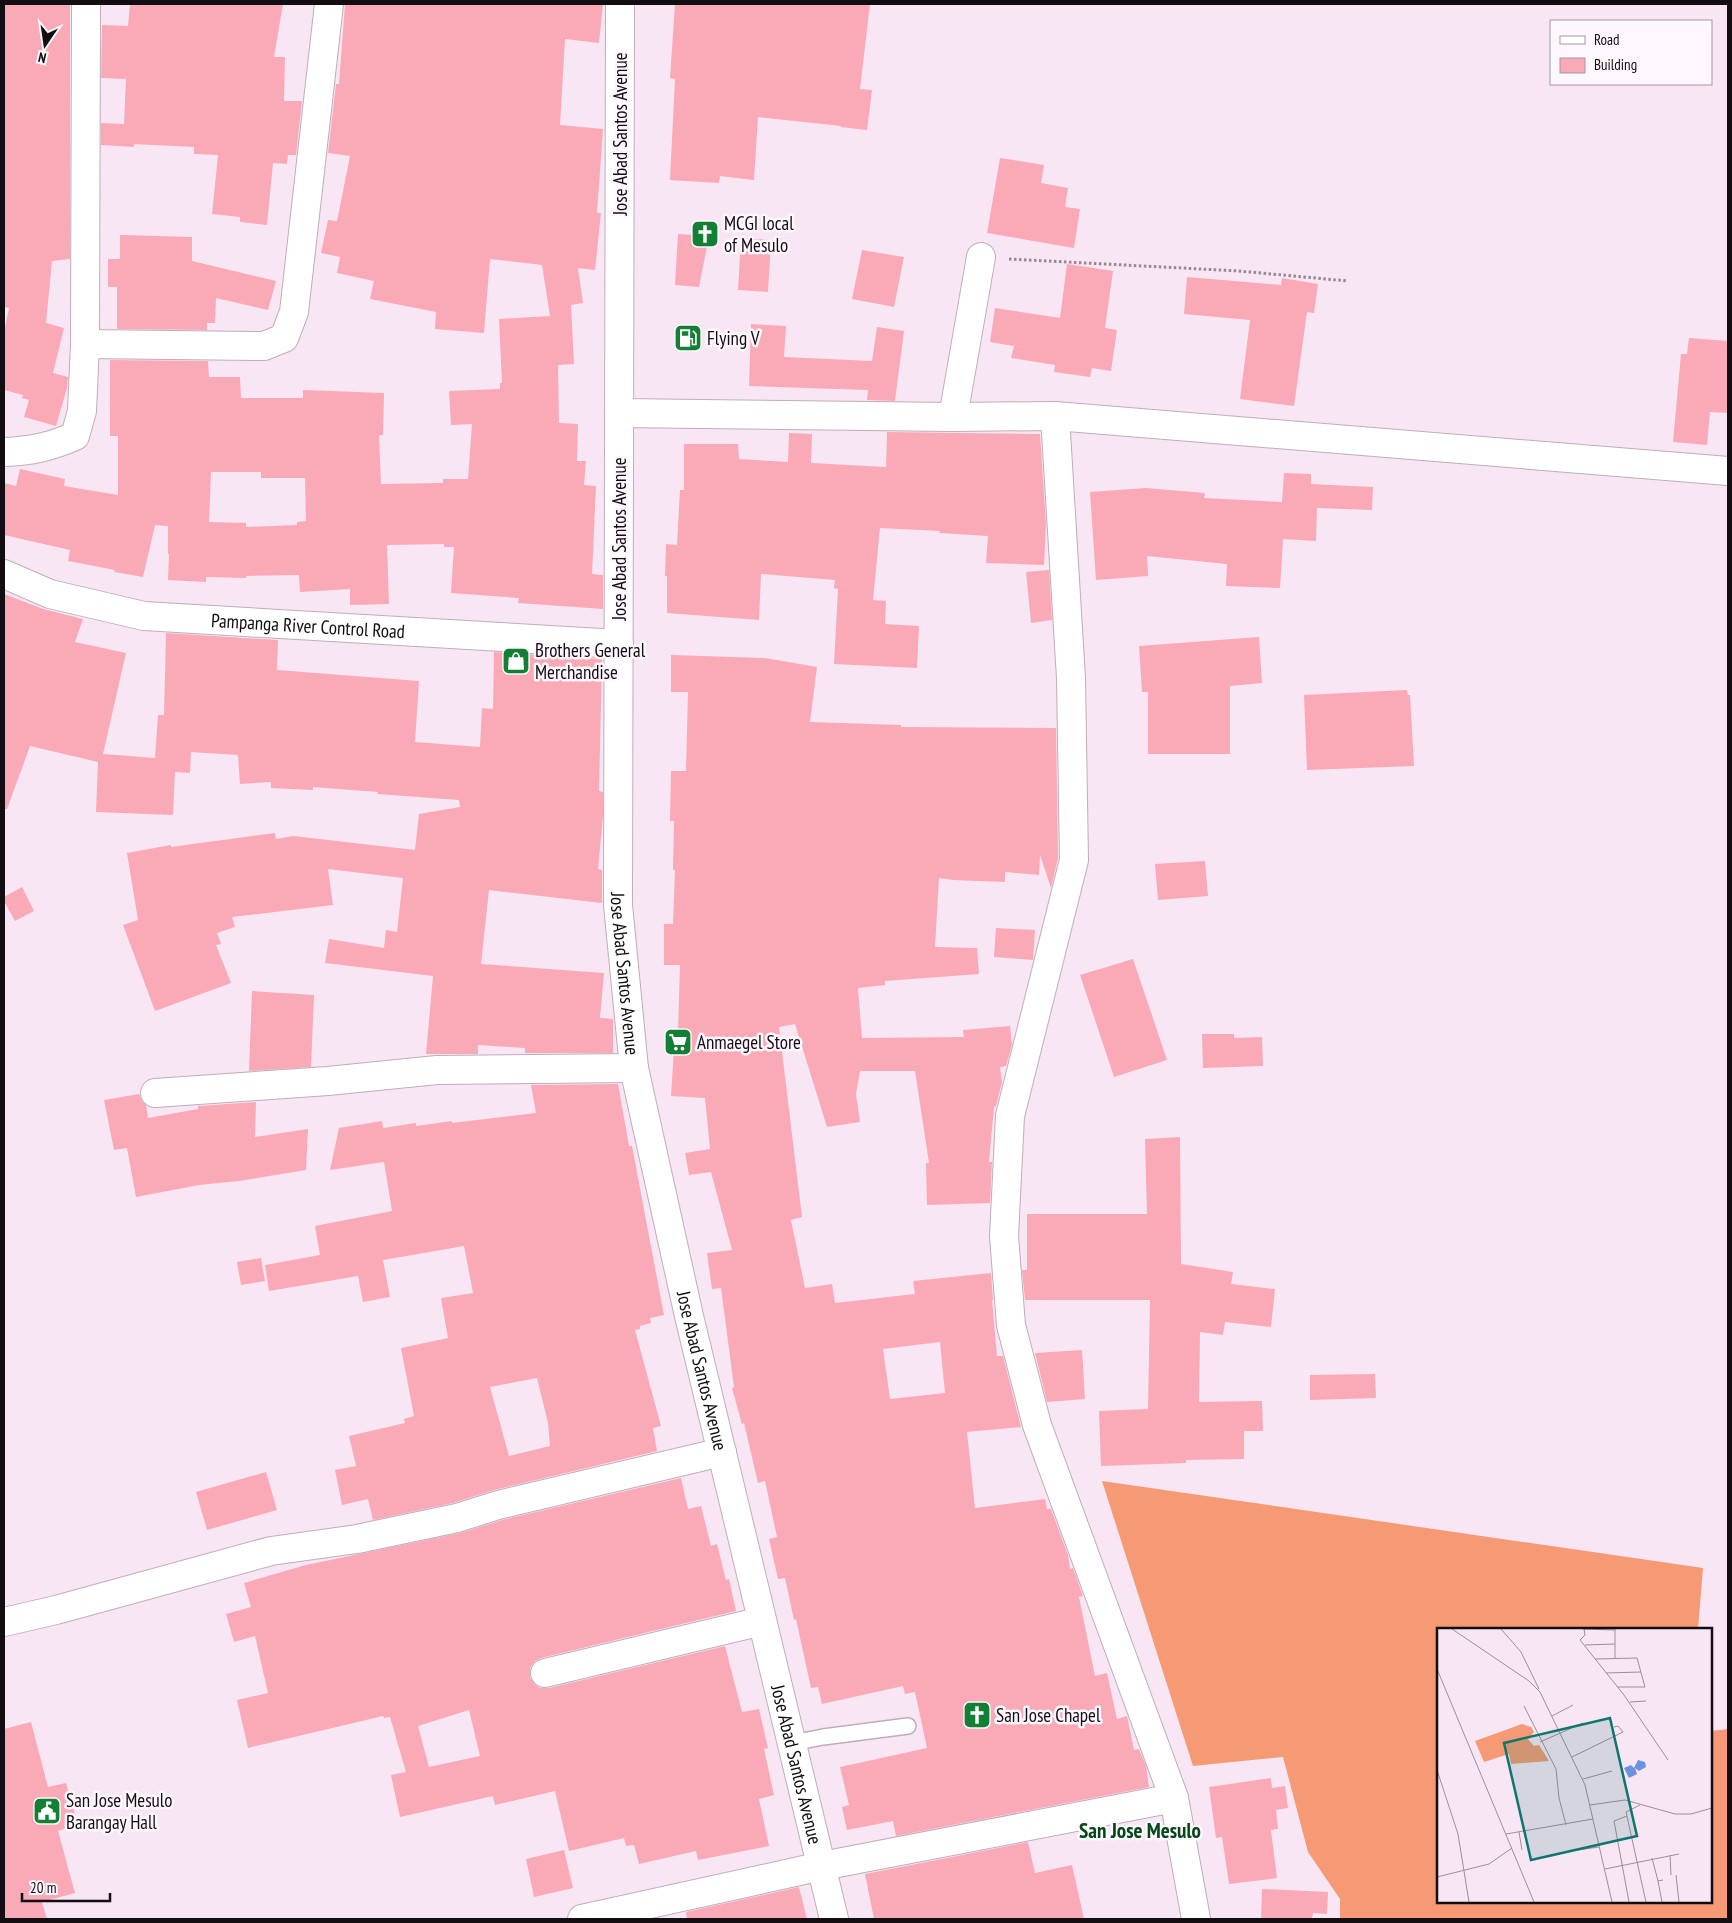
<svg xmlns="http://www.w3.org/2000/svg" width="1732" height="1923" font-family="'PT Sans Narrow',sans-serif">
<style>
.forest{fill:#f59a74}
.building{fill:#faa9b7;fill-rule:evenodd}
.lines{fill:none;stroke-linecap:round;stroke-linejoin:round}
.lane-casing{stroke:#beaeba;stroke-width:18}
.street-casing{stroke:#beaeba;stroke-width:30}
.secondary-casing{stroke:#beaeba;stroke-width:30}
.highway-casing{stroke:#beaeba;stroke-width:30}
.path{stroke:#958992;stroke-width:3;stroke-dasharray:2.5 2.5;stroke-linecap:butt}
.lane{stroke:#fff;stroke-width:15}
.street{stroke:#fff;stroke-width:28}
.secondary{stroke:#fff;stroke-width:28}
.highway{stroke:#fff;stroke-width:28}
.labels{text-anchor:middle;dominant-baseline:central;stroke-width:5;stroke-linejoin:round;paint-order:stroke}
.street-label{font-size:19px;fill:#120d11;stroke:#fef7fd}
.poi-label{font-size:19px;fill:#120d11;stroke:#fef7fd;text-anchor:start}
.quarter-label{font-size:21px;font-weight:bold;fill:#014717;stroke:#fef7fd}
.inset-road{fill:none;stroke:#9c8f99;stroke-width:1}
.view{fill:#0f766e;fill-opacity:0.15;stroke:#0f766e;stroke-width:2.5}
.inset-edge{fill:none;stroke:#120d11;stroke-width:2.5}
</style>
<rect width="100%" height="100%" fill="#f8e6f4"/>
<!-- forest -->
<path class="forest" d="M 1102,1481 L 1703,1568 L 1698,1629 L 1438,1629 L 1438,1902 L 1711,1902 L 1711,1731 L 1728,1729 L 1728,1919 L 1340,1919 L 1340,1899 L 1308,1852 L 1283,1757 L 1193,1766 Z"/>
<!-- building -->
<g class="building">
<path d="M 4,4 L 70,4 L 70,259 L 52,261 L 46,323 L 64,328 L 53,373 L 68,377 L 67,388 L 56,426 L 24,417 L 29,400 L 22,398 L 23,395 L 4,390 L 4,332 L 9,308 L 4,307 Z"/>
<path d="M 130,4 L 283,4 L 274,57 L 285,57 L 284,101 L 302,101 L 296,155 L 288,155 L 287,164 L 273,163 L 267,225 L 240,222 L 240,217 L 212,214 L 218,155 L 194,154 L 194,147 L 134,144 L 134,147 L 101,145 L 101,123 L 124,124 L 126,79 L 101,78 L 102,25 L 128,26 Z"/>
<path d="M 345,4 L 603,4 L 599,43 L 565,39 L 560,125 L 603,129 L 597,213 L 601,213 L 595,270 L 578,268 L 583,303 L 571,305 L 574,364 L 558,365 L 559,423 L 578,424 L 577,461 L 586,461 L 584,485 L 596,486 L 592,574 L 603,575 L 603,609 L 518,603 L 519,598 L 451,593 L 454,547 L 444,547 L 444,544 L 387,545 L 389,604 L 350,605 L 350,589 L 300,592 L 299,575 L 246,576 L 246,578 L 206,577 L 206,582 L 168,580 L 169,554 L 168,554 L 168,526 L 155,525 L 143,577 L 114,572 L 115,570 L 68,561 L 70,550 L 4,535 L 4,483 L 16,486 L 20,469 L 65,479 L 64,486 L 118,495 L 118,436 L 110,436 L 110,360 L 208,361 L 209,377 L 240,377 L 241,398 L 303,398 L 303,390 L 384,393 L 383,435 L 379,435 L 381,484 L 443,483 L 443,479 L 468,479 L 472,424 L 451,425 L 449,391 L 500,389 L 500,383 L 502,383 L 499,319 L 550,316 L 542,265 L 490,259 L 484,333 L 435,329 L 436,312 L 370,299 L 374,281 L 337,273 L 340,257 L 321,253 L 328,220 L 337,221 L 350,156 L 328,153 L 336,84 L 339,84 ZM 211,472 L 261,472 L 261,478 L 305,478 L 306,521 L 297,522 L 297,525 L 246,527 L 246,523 L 209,522 Z"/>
<path d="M 675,4 L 870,4 L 860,89 L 872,90 L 867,130 L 841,127 L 841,126 L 758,117 L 754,180 L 720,176 L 719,183 L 670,180 L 675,79 L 670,78 Z"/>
<path d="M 1000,158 L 1044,165 L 1041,183 L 1068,188 L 1065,207 L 1080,209 L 1074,248 L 987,233 Z"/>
<path d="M 678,234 L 709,236 L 699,287 L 675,285 Z"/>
<path d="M 120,235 L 192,237 L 192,261 L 276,281 L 268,310 L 216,298 L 215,323 L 207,323 L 207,330 L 117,329 L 117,287 L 108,287 L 108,259 L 120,259 Z"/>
<path d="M 741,238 L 771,240 L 768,292 L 738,290 Z"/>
<path d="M 862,250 L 904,257 L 894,307 L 852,299 Z"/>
<path d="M 1067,264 L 1113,271 L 1105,328 L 1117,330 L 1111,371 L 1092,368 L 1090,377 L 1054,372 L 1055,365 L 1011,358 L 1014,346 L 990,342 L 995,308 L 1060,318 Z"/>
<path d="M 1187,277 L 1281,285 L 1282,278 L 1318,284 L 1314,313 L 1307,312 L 1294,406 L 1240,399 L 1250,320 L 1184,314 Z"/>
<path d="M 751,324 L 786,326 L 784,357 L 872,361 L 877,327 L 904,331 L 895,401 L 867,400 L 868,390 L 749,386 Z"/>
<path d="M 1689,338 L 1728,341 L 1728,413 L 1710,412 L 1707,445 L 1673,442 L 1681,354 L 1687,354 Z"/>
<path d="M 887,432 L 1040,434 L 1046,523 L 1044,565 L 986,563 L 988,536 L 939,533 L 940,531 L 880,528 L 873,600 L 886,601 L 885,624 L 919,626 L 917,668 L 834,664 L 838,589 L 834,588 L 835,580 L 761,574 L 759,620 L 667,613 L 667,576 L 665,576 L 666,544 L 677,545 L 680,490 L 684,490 L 684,444 L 738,444 L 739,459 L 788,462 L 789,433 L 812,434 L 811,463 L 886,467 Z"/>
<path d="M 1284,473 L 1311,474 L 1311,484 L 1373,487 L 1372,510 L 1317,508 L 1316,541 L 1283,539 L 1280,588 L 1226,586 L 1227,564 L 1147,556 L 1148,576 L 1096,580 L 1090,492 L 1146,488 L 1205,493 L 1204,498 L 1282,502 Z"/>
<path d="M 1049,570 L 1052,620 L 1031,623 L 1026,572 Z"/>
<path d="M 4,594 L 43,609 L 83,619 L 75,642 L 126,653 L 103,754 L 155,758 L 158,715 L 164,715 L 166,633 L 278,640 L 277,670 L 419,681 L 415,742 L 480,747 L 482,708 L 493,709 L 494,652 L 602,659 L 599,791 L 603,792 L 603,816 L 598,869 L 602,870 L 602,903 L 489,890 L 481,964 L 604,973 L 600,1018 L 613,1019 L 613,1053 L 525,1053 L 525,1048 L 478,1045 L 478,1054 L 426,1054 L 433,976 L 325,963 L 329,939 L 384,948 L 386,930 L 397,932 L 403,878 L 328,869 L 333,905 L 232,917 L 235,927 L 217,933 L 221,944 L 216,945 L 231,983 L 155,1011 L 123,925 L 138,920 L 127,853 L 171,845 L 171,847 L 275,833 L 276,839 L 293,836 L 415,850 L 419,814 L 460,807 L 459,800 L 377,794 L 378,792 L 313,787 L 313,790 L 271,788 L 271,782 L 240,784 L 238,755 L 191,752 L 190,773 L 175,772 L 173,815 L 96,812 L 98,762 L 30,746 L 7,809 L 4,809 Z"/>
<path d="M 1259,637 L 1262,683 L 1230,686 L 1230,754 L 1148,754 L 1148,692 L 1142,692 L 1139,646 Z"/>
<path d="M 671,655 L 765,658 L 817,667 L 810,722 L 901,725 L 901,727 L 1056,728 L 1058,858 L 1051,888 L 1040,855 L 1039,875 L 1005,872 L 1005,882 L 953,880 L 939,878 L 935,947 L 977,948 L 979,974 L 885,981 L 885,985 L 858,988 L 862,1038 L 964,1037 L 963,1030 L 1010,1026 L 1012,1045 L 1006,1066 L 1000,1067 L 1002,1082 L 996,1106 L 994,1107 L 989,1162 L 992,1162 L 990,1203 L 927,1205 L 926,1163 L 929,1163 L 915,1071 L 860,1071 L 856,1094 L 860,1122 L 827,1127 L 795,1024 L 779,1027 L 802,1217 L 791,1220 L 805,1288 L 832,1284 L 835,1303 L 915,1294 L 913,1281 L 991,1273 L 993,1300 L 992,1300 L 997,1356 L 1003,1356 L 1021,1427 L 967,1432 L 975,1508 L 1045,1499 L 1047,1509 L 1051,1509 L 1068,1555 L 1070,1569 L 1073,1568 L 1083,1596 L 1079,1597 L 1095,1676 L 1107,1673 L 1117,1719 L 1127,1716 L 1134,1750 L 1139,1749 L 1146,1766 L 1149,1787 L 896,1836 L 893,1821 L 847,1830 L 842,1807 L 849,1805 L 840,1767 L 927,1748 L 915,1692 L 905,1694 L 903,1686 L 822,1704 L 818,1687 L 811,1688 L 796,1619 L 794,1620 L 785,1578 L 778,1579 L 769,1539 L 777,1537 L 765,1481 L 758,1483 L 744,1423 L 742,1424 L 732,1388 L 734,1387 L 721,1288 L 712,1289 L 707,1253 L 732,1250 L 711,1172 L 689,1175 L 685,1153 L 710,1149 L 705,1098 L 671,1096 L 675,1033 L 678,1033 L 680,965 L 664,965 L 664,924 L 673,924 L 675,870 L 673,870 L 674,821 L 670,821 L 671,771 L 686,771 L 688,692 L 671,692 ZM 940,1342 L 945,1393 L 890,1399 L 883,1349 Z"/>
<path d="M 1407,690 L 1408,695 L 1410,695 L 1414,766 L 1307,770 L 1304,695 Z"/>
<path d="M 1205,861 L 1208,896 L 1158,900 L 1155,864 Z"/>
<path d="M 22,887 L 34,911 L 15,921 L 4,901 L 4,897 Z"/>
<path d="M 996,928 L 1035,930 L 1033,960 L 994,957 Z"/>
<path d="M 1133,959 L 1167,1060 L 1114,1077 L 1080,975 Z"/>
<path d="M 252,991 L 314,995 L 311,1067 L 249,1071 Z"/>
<path d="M 1202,1034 L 1234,1034 L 1234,1038 L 1262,1037 L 1263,1066 L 1203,1068 Z"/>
<path d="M 618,1084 L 629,1146 L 632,1146 L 664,1315 L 650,1318 L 651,1323 L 640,1326 L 640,1329 L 635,1330 L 661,1426 L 653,1428 L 657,1451 L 494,1490 L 453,1503 L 373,1520 L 368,1499 L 342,1505 L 335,1470 L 356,1466 L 349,1436 L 405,1423 L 404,1419 L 414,1416 L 401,1348 L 448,1338 L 441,1298 L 473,1293 L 464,1246 L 383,1260 L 390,1297 L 363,1302 L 358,1276 L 269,1291 L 265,1265 L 320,1255 L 315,1226 L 392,1211 L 384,1162 L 330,1170 L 339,1128 L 382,1121 L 383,1128 L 416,1123 L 416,1126 L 452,1121 L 452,1123 L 536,1113 L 531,1085 ZM 537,1378 L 548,1423 L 550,1446 L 509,1456 L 490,1387 Z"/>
<path d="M 139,1094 L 142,1101 L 146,1105 L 148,1118 L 198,1109 L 198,1106 L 256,1102 L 255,1137 L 308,1129 L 306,1170 L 239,1181 L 199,1185 L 136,1197 L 127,1148 L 114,1150 L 104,1100 Z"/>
<path d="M 1180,1137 L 1181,1264 L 1233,1272 L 1231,1284 L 1275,1289 L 1271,1327 L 1225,1322 L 1223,1335 L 1200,1332 L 1199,1402 L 1262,1401 L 1263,1431 L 1244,1431 L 1244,1459 L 1186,1460 L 1186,1463 L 1101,1466 L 1099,1411 L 1148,1409 L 1150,1300 L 1025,1300 L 1022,1270 L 1027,1270 L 1027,1214 L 1147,1214 L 1145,1139 Z"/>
<path d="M 261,1258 L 265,1281 L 241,1285 L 237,1262 Z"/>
<path d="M 1082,1350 L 1085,1399 L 1047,1402 L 1035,1353 Z"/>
<path d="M 1375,1374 L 1376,1398 L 1310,1400 L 1310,1375 Z"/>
<path d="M 266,1472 L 277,1510 L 207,1530 L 196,1492 Z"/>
<path d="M 681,1478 L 688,1509 L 701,1506 L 711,1546 L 717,1544 L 726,1580 L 729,1579 L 736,1611 L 541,1658 L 535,1661 L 530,1668 L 530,1677 L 534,1684 L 540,1688 L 549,1688 L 725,1646 L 742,1712 L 759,1709 L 768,1748 L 764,1749 L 774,1795 L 759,1799 L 769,1846 L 698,1860 L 696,1851 L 639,1864 L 634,1845 L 626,1846 L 624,1838 L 569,1851 L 555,1791 L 495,1805 L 493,1796 L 400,1817 L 391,1775 L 406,1772 L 390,1717 L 384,1718 L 383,1716 L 248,1748 L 237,1700 L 268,1693 L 255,1636 L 234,1642 L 226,1614 L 251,1607 L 244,1583 L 306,1565 L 460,1533 L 502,1520 ZM 469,1710 L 480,1756 L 429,1767 L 418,1726 Z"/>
<path d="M 31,1722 L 48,1787 L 66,1783 L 78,1825 L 58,1831 L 75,1893 L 42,1902 L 47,1919 L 4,1919 L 4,1729 Z"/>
<path d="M 1271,1778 L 1272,1788 L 1285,1786 L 1288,1808 L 1276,1810 L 1278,1829 L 1271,1830 L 1277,1878 L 1229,1884 L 1222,1837 L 1216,1838 L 1209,1787 Z"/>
<path d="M 1028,1842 L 1035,1873 L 1072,1865 L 1084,1919 L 874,1919 L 865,1874 Z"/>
<path d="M 564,1850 L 573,1888 L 534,1897 L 526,1859 Z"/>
<path d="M 799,1887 L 807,1919 L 687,1919 L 686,1912 Z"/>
<path d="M 1262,1889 L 1328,1892 L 1327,1914 L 1313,1913 L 1312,1919 L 1261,1919 Z"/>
</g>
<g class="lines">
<defs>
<path id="lane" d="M 792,1743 L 823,1737 L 908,1726"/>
<g id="street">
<path d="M 85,344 L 264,346 L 284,338 L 294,312 L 329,4"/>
<path d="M 619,413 L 953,417 L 1055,416 L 1728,471"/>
<path d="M 1055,416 L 1071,678 L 1074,860 L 1010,1116 L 1004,1236 L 1011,1325 L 1037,1425 L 1174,1798 L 1196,1919"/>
<path d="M 953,417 L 981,257"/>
<path d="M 4,452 C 31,451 50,447 75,436 L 82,411 L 85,344 L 86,4"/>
<path d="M 155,1093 L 328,1081 L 437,1070 L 634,1068"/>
<path d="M 4,1622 L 56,1610 L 271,1551 L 357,1539 L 457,1518 L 498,1505 L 722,1452"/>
<path d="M 545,1673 L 762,1621"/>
<path d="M 582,1919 L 822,1866 L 1174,1798"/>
</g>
<g id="secondary">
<path id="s1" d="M 4,574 L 50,594 L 144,616 L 619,644"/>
</g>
<g id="highway">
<path id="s2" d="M 620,4 L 618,905 L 634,1068 L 689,1316 L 834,1919"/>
</g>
</defs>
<!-- lane casing -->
<use href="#lane" class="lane-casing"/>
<!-- street casing -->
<use href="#street" class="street-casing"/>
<!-- secondary casing -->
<use href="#secondary" class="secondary-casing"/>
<!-- highway casing -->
<use href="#highway" class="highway-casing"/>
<!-- path -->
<path class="path" d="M 1009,259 L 1239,271 L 1348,281"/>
<!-- lane -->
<use href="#lane" class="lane"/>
<!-- street -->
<use href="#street" class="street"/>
<!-- secondary -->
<use href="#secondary" class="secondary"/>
<!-- highway -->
<use href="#highway" class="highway"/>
</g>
<!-- icons -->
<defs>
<symbol id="church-square" viewBox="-11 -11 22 22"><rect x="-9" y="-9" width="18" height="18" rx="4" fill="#137f34" stroke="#fef7fd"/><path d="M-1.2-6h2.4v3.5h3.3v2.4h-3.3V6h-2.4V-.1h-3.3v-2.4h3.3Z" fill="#fff"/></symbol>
<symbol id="fuel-square" viewBox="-11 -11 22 22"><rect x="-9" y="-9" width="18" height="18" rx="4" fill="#137f34" stroke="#fef7fd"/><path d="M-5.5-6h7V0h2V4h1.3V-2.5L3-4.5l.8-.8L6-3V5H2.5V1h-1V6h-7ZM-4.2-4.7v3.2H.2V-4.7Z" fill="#fff"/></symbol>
<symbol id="shop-square" viewBox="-11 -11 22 22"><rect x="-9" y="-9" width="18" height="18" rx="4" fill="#137f34" stroke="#fef7fd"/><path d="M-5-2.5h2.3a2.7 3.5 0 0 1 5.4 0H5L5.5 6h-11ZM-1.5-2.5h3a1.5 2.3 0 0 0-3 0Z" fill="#fff"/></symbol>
<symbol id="supermarket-square" viewBox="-11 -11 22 22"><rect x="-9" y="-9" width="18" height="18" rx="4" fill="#137f34" stroke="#fef7fd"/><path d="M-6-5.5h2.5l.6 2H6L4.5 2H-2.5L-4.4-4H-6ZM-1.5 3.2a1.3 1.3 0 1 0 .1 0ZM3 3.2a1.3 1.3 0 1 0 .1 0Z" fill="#fff"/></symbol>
<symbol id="civic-square" viewBox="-11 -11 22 22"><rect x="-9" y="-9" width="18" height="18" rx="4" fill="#137f34" stroke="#fef7fd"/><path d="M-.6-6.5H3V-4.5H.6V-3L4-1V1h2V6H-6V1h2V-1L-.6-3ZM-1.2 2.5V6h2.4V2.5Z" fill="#fff"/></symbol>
</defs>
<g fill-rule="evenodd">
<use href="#church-square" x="689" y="218" width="32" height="32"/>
<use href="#fuel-square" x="672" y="322" width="32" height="32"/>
<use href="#shop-square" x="500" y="645" width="32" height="32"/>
<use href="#supermarket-square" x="662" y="1026" width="32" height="32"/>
<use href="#church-square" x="961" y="1699" width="32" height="32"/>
<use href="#civic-square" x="31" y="1795" width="32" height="32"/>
</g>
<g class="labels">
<!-- street labels -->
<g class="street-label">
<text transform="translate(620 134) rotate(-90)">Jose Abad Santos Avenue</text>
<text transform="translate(619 539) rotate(-90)">Jose Abad Santos Avenue</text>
<text stroke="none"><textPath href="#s1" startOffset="311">Pampanga River Control Road</textPath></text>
<text stroke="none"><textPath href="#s2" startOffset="970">Jose Abad Santos Avenue</textPath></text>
<text stroke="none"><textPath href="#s2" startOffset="1375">Jose Abad Santos Avenue</textPath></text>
<text stroke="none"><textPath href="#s2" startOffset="1780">Jose Abad Santos Avenue</textPath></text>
</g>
<!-- poi labels -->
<g class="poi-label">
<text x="724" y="223">MCGI local<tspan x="724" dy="22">of Mesulo</tspan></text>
<text x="707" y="338">Flying V</text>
<text x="535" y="650">Brothers General<tspan x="535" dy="22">Merchandise</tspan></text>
<text x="697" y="1042">Anmaegel Store</text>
<text x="996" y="1715">San Jose Chapel</text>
<text x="66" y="1800">San Jose Mesulo<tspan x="66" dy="22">Barangay Hall</tspan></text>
</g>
<!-- quarter labels -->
<g class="quarter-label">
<text x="1140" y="1830">San Jose Mesulo</text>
</g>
</g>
<!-- overview -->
<g transform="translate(1437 1628)">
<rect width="275" height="275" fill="#f8e6f4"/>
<path d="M 85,96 L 94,99 L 97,104 L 91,111 L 97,118 L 102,117 L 112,133 L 74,136 L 72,126 L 47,134 L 38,113 Z" fill="#f59a74"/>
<path d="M 201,132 L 208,134 L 209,139 L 202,143 L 198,140 L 200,146 L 192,150 L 187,140 L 194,137 L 197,140 Z" fill="#6d91de"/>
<path class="inset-road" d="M 15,1 L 92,53 L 103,64 L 148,157 L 175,274M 64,1 L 84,24 L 102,61M 147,1 L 148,7 L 143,12 L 187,67 L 231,132M 147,1 L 178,2M 148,17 L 178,16M 178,30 L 178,1M 158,31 L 200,30 L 208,59 L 181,59M 0,41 L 97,274M 169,45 L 204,44M 193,74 L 209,73M 87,78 L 119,141 L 122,170 L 129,197M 115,88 L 136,77M 103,114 L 146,95M 135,129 L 186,104 L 181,98 L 177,99M 0,142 L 21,206 L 32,274M 146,151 L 175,143M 153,177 L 188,172 L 238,186 L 254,186 L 275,180M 203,177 L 189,184 L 209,274M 190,188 L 177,193 L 192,274M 82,204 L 85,222M 69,206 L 156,191M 141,222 L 162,219M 233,227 L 234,247M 215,230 L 221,253 L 226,252M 168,241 L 242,226M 239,247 L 242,274M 0,249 L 52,236 L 75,220M 221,253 L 225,274"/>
<path class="view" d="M 173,90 L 200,208 L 94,232 L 67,115 Z"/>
<rect width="275" height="275" class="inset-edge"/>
</g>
<!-- border -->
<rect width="1732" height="1923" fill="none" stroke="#120d11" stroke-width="10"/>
<!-- legend -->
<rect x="1550" y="20" width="162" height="65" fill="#fef7fd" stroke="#a0999f"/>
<rect x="1560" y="36" width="25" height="8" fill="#ffffff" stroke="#a0999f"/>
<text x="1594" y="45" font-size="15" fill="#120d11">Road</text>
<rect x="1560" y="58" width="25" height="15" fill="#faa9b7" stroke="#a0999f"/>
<text x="1594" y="70" font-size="15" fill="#120d11">Building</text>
<!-- north arrow -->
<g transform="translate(45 45) rotate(193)" stroke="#fef7fd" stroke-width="4" paint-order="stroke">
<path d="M0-4L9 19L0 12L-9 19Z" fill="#120d11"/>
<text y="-8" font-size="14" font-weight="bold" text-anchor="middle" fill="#120d11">N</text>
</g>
<!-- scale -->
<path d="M22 1893v8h88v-8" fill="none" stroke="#120d11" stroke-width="2.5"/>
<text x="30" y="1893" font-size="15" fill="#120d11" stroke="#fef7fd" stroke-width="4" paint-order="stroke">20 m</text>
</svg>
